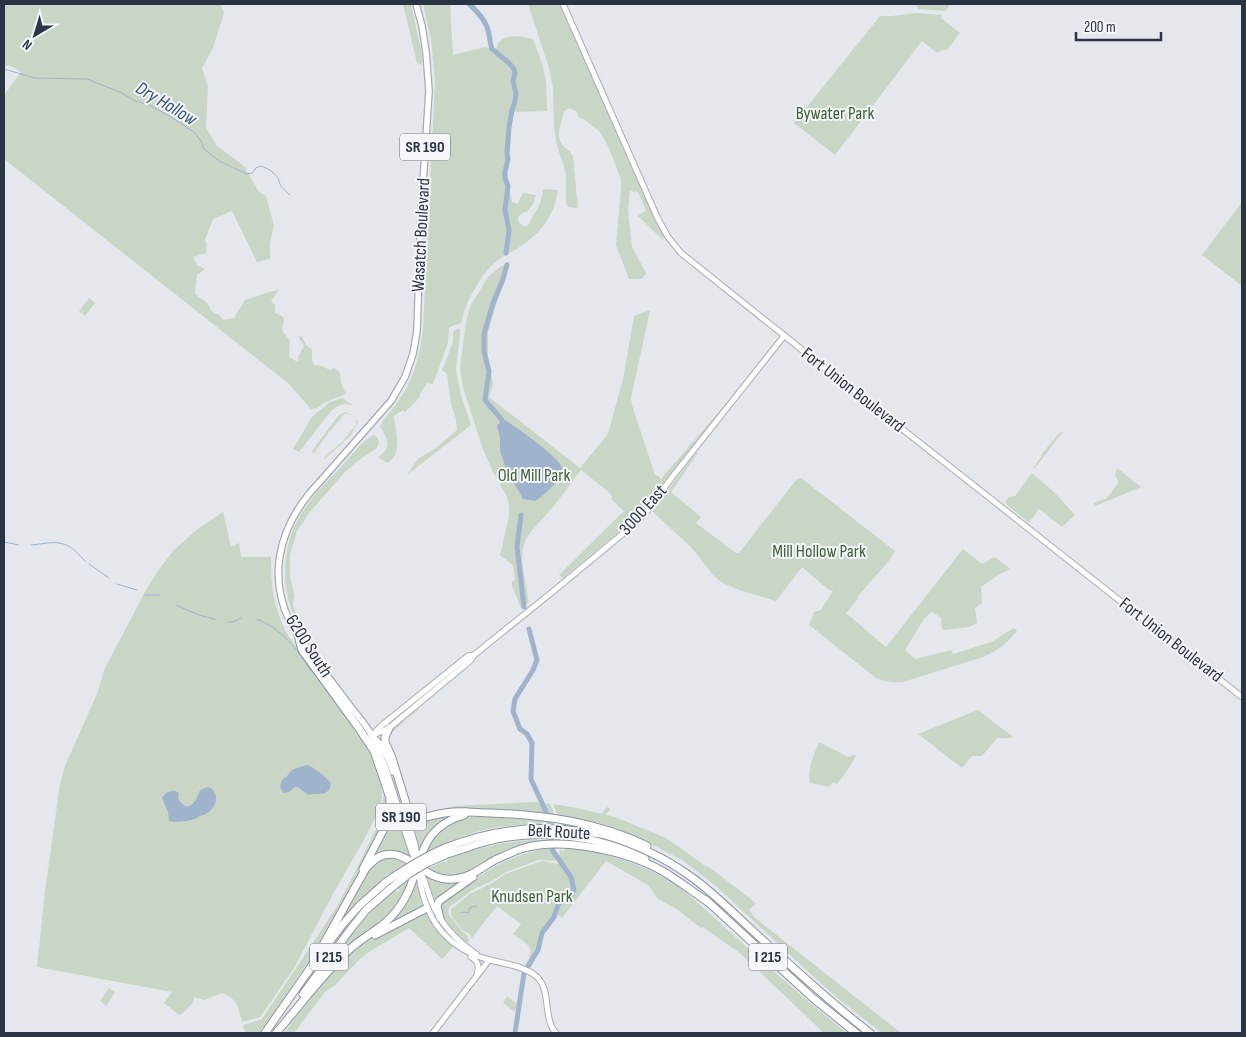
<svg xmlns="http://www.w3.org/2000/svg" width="1246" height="1037" font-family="'Sofia Sans Condensed',sans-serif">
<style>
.green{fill:#c9d6c5}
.water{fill:#9fb4cc}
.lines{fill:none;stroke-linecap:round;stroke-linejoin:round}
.stream{stroke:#9fb4cc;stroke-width:1}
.river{stroke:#9fb4cc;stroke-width:5}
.secondary-casing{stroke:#a9aeb7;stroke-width:7}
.primary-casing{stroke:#a3abb8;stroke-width:8}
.highway-casing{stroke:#8b94a3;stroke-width:9}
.secondary{stroke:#fff;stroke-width:5}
.primary{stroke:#fff;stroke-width:5.5}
.highway{stroke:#fff;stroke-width:7}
.highway-bridge-casing{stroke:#8b94a3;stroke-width:9;stroke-linecap:butt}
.highway-bridge{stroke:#fff;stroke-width:7}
.labels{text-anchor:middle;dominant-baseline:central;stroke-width:4;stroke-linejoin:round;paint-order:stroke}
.shield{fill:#f4f6f9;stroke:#676e7b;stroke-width:1}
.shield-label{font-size:16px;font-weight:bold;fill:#2b3445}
.park-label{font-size:18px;fill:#3f6138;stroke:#f4f6f9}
.street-label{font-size:18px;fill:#2b3445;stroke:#f4f6f9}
.water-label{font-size:19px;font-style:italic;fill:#34527a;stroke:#f4f6f9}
</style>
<rect width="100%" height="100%" fill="#e4e7ec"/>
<!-- green -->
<g class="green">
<path d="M 4,4 L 221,4 L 224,13 L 213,48 L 202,68 L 208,87 L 206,128 L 217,146 L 244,166 L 259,192 L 266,196 L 274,226 L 270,243 L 270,259 L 257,262 L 232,211 L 213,219 L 205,240 L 207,244 L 206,247 L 207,251 L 206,253 L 193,257 L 197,265 L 205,269 L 197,275 L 195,293 C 201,301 208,299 211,311 L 219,315 L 223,320 L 234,318 L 245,300 L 269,292 L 279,290 L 271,301 L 275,305 L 275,313 L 282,316 L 284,319 L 282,330 L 290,341 L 289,357 L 296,361 L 299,360 L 298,357 L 304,346 L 298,336 L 302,337 L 306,345 L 312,350 L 312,360 L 314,365 L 322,366 L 330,370 L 334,368 L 340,373 L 341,383 L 346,394 L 323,403 L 318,408 L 311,409 L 289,384 L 4,159 L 4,95 L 21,72 L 13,67 L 4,65 Z"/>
<path d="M 403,4 L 411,4 L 422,54 L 422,65 L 417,63 Z"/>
<path d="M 423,4 L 450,4 L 453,55 L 485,47 L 496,50 C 497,47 497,44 499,42 C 507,33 523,37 533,39 L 542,64 L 546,80 L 547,111 L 512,112 L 508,160 L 505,173 L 512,202 L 518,204 L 523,193 L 536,195 L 533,204 L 527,212 C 520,213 517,216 519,223 L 523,226 L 527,226 L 530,223 C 531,216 537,212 539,205 C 542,200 542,194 543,189 L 558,190 C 554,216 542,232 521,246 C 511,253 500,257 492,265 C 485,271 470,296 467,304 C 464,310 463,317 461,323 L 460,324 L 454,325 L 449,328 L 448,343 L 433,384 L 427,383 L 419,396 L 420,397 L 405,412 L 403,410 L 394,416 C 395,431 404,454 387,463 L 378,457 C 394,446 386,438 380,426 C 385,417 393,409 399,400 C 414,379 420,355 423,329 L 435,81 L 431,39 Z"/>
<path d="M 528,4 L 560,4 L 643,193 L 664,236 L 663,240 L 638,216 L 646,210 L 638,192 L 630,191 L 628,210 L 632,247 L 646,273 L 642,279 L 629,279 L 616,245 L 621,189 L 621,179 L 608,146 L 600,132 L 585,120 L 579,117 L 576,111 L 569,108 L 564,111 C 562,121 555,135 562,144 C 566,150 569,148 573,157 L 578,208 L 568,207 L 566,203 L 566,173 L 557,146 L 554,127 L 553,88 L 549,68 Z"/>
<path d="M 917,4 L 950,4 L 946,11 L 918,9 Z"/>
<path d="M 916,13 L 942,15 L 941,18 L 960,33 L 947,50 L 942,50 L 937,53 L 922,41 L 835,155 L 794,123 L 880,16 L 892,16 Z"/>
<path d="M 1242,202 L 1242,286 L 1202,255 Z"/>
<path d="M 509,261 L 488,332 L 488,357 L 493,384 L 489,397 L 580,468 L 608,434 L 623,379 L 634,316 L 650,310 L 631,398 L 632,405 L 655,475 L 659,476 L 660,480 L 737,391 L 640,513 L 614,536 L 563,578 L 559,575 L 624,511 L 612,500 L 611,494 L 581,470 C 569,485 558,502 545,516 C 538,524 528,533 524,544 C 519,561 526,580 528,598 L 529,601 L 527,604 L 521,608 L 512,586 L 512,582 L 515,579 L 513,565 L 500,555 L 509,517 L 509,506 L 507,497 L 493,472 L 483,449 L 463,388 L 460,369 L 466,321 L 471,305 L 488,277 L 496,270 Z"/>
<path d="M 89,298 L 95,303 L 85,316 L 79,311 Z"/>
<path d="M 459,328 L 460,330 L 460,333 L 456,370 L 461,395 L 471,425 L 407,475 L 418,459 L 436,448 L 457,430 L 456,419 L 451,405 L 447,374 L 442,370 L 453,342 L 453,332 L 456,329 Z"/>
<path d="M 342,398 L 354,406 C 345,402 338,405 331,411 L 299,452 L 293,449 L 312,417 L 330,402 Z"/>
<path d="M 345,412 L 352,415 L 358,423 L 350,436 L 325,459 L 324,458 L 343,441 L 357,424 C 355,422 356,420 354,417 C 351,414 348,415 345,413 L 329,432 L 313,454 L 312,452 L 313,450 L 338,416 Z"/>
<path d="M 1060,432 L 1060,433 L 1062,432 L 1064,434 L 1062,433 L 1035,468 L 1036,470 L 1034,467 L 1043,454 L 1041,456 L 1041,455 Z"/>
<path d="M 375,435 L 378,439 L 379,443 L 377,448 L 355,463 L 344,473 L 309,513 L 297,531 L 290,555 L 290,576 L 294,595 L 293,605 L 298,621 L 306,636 C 302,629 297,623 294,616 C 280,584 282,543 302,513 C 312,496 328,481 342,466 C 349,458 365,437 375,435 Z"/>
<path d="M 697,452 L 698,453 L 671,492 L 701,517 L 696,523 L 736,553 L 739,553 L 797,479 L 801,478 L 895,551 L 888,562 L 858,596 L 858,599 L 846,613 L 886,647 L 963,549 L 982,564 L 995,557 L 1010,569 L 997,576 L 981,587 L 982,603 L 975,608 L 977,623 L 969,627 L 945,630 L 942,628 L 941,622 L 942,620 L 940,617 L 931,612 L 924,619 L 905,650 L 915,659 L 951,650 L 953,654 L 991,642 L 1014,628 L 1017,631 C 1007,643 998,651 983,657 L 903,682 C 893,683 886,682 876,678 L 809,625 L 814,612 L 821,610 L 833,591 L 829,590 L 802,567 L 776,601 L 739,590 L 721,582 L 713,575 L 692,548 L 653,512 L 653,509 Z"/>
<path d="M 1117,468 L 1141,487 L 1095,506 L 1094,503 L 1107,498 L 1118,483 L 1118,480 L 1115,475 Z"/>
<path d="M 1032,473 L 1054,492 L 1075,515 L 1062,527 L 1039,509 L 1030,521 L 1028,522 L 1006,504 L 1006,501 L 1009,497 L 1015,496 Z"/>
<path d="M 223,512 L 231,547 L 239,543 L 241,557 L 271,557 C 271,589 273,604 287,634 L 371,748 L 388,797 L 386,818 L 340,909 L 319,946 L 261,1033 L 245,1033 L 243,1025 L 262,1019 L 336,908 L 349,884 L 382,817 L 384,786 L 378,771 L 382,790 L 381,806 L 366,836 L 333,894 L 294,968 L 260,1017 L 242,1022 C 238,1007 238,999 222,993 L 204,1000 L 194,997 L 193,1003 C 187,1007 186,1013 179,1015 L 164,1003 L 172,992 L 37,967 L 45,891 L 60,784 L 65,766 L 97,694 L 105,668 L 146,590 L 157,572 L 174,550 L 199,528 Z"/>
<path d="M 419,709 L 419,710 L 407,718 L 388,737 L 412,813 L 425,813 L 455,806 L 534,802 L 550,804 L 553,810 L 554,816 L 429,813 L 419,815 L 412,813 L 386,737 L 388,734 L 405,718 Z"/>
<path d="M 978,710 L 1013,737 L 1011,738 L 997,738 L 982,756 L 972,756 L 962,768 L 918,734 Z"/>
<path d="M 819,742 L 848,757 L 855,755 L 856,756 L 849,768 L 837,784 L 833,782 L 829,787 L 810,783 C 807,768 814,755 819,742 Z"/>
<path d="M 553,804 L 577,808 L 603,814 L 602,813 L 607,807 L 610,809 L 606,815 L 615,817 L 666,838 L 704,865 L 709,867 L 756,903 L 749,910 L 755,918 L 901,1033 L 882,1033 L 841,1001 L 816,979 L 717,887 L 682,860 L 639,838 L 616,828 L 596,822 L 558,817 Z"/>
<path d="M 394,812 L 395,812 L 409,855 L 373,858 L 372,856 Z"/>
<path d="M 450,816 L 450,817 L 420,849 L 413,823 L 432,818 Z"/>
<path d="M 470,816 C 512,817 552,821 592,828 C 549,821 505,822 463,836 C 449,841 436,847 424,853 L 434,834 L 459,818 Z"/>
<path d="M 531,840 L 548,840 L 548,842 L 532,845 L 465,875 L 441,877 L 427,869 L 444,861 L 446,863 L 448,859 C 475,849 502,842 531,840 Z"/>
<path d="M 565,847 C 597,851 628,859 657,874 C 685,888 708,912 731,933 C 769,967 807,1002 847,1033 L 824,1033 L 741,954 L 703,927 L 701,928 L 675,908 L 658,899 L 648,885 L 606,861 L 562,918 L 556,913 L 542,933 L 538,950 L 527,968 L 524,967 C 526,963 529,959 530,955 C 534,946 520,939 513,934 L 521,924 L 497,906 L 471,939 L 470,934 L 462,930 L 451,915 L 451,909 L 470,894 L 494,882 L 505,874 L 542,861 L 558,864 L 560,850 L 564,851 Z"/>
<path d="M 550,848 L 556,856 L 555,861 L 539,860 L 506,872 L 492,881 L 474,889 L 451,906 L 448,910 L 449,915 L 462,931 L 468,936 L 469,941 L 467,944 L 466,944 L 447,924 L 441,916 L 439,904 L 441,901 C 478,877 506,854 550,848 Z"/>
<path d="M 388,856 L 409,861 L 388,875 L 386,873 L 385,878 L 375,886 L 358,902 L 341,922 L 339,921 L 372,864 Z"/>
<path d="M 428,877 L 443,883 L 459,883 L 459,884 L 435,901 L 427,879 Z"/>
<path d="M 409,880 L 405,892 L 391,913 L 332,963 L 331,962 L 362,921 L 378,905 L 395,891 L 399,891 L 398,888 Z"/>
<path d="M 417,881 L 425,906 L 393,922 L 392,920 L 406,904 L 415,882 Z"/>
<path d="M 425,912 C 429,915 431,920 434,925 C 439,933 446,940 454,946 L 442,959 L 409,928 L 367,953 L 358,961 L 335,985 L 325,992 L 294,1033 L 284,1033 C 300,1012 316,989 333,969 C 357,942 392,924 425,912 Z"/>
<path d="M 109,988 L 115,992 L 106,1006 L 100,1001 Z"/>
<path d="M 507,996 L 518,1005 L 514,1011 L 503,1003 Z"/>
</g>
<!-- water -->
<g class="water">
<path d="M 505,420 C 518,429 561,457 564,472 C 555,483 547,494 535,501 L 523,499 L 506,469 L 500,451 L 500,438 L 497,425 Z"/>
<path d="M 307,765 C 315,768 325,776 331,783 C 329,798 319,792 308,795 L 298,787 L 295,787 L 289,792 L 283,793 L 280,786 L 282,780 L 287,776 L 292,770 L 297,768 Z"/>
<path d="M 208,787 C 212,789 211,787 214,792 C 220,800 213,811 204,815 C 203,815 201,815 200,816 C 199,816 198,818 197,818 C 192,821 174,823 169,821 L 168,812 L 162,798 L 167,792 L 174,791 L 178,792 L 179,794 L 178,799 C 190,816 196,800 200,790 Z"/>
</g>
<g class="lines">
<!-- stream -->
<g class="stream">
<path d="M 4,69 L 35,78 L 87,79 L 122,93 L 135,101 L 149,105 L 171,117 L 194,132 L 201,141 L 204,149 L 219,161 L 247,174 L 252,173 L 256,168 L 260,166 C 267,168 273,171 278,178 C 279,180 279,183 281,186 C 283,189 287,192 290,195"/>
<path d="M 4,542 L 19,545"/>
<path d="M 31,545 C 47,544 60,538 74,550 C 78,553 81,557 85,561"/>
<path d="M 89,564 L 109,578"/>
<path d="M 117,584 L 137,590"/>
<path d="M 144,595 L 160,595"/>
<path d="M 176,605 L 199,615 L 215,619"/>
<path d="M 257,619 C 281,628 298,650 311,671 L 315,674"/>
<path d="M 228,622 L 233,622 L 241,618"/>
<path d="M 461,913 L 465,912 L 468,913 L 470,908 L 475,906 L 477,907"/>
</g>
<!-- river -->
<g class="river">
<path d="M 469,4 C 477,11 487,22 489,34 C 490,39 490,44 492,49 L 509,63 L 514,69 L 515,73 L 513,81 L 516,93 L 515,101 L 512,110 L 509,127 L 507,153 L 508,159 L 505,172 L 505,178 L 508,186 L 505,210 L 509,230 L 506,253"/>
<path d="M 505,425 L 498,415 L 489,405 L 485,400 L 489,371 L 484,352 L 484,334 L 493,303 L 502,282 L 507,265"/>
<path d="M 521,515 L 517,547 L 524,607"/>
<path d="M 527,968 L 538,950 L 542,933 L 554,917 L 558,905 L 562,900 L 571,896 L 574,890 L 571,877 L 553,851 L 547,814 L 531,779 L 532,743 L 527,734 L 520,729 L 513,711 L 515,699 L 533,670 L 537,660 L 529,629"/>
<path d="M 515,1033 L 524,973"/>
</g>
<defs>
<g id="secondary">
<path d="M 563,4 L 658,219 L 668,237 L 681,253 L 811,357 L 1242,697"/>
<path d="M 373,734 L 381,726 L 468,656 L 474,655"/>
<path d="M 371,736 L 389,728 L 471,660 L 474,655 L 556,589 L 637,522 L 647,511 L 673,476 L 784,336"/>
<path d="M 418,868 C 423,915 443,948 490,960 C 505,964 525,966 537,977 C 552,991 542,1017 556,1033"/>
<path d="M 420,870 C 425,881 428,892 432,903 C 441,925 457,941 476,954"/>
<path d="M 471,957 C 479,962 479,966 477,975"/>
<path d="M 433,1033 L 489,960"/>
</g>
<g id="primary">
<path d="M 416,4 L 422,26 L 426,52 L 429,91 L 421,214 L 417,331 L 413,354 L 405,377 L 391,401 L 309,494 C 279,531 268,577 290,622 C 296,633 304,643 311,653 C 323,670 335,686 347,702 C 355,713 366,724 372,736 C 392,777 400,823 417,865"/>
<path d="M 373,737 C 384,746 388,758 393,772"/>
<path d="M 404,809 L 415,845 L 417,858"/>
</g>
<g id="highway">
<path d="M 298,635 L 302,650 L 358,727 L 374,751 L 390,798 L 390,810 L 386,825"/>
<path d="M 389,728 L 385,737 L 385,742 L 392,758 L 409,813 L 413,816 L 422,816"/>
<path d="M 408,822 C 423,818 438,813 453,812 C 465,811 479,813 491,813 C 545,815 598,822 647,846"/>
<path d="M 445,848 C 490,830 535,824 583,832 C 590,833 598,833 605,835 C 635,844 665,858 690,876 C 713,892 733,913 753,931 C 791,966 829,1001 870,1033"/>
<path d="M 447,854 C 461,850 474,845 488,841 C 540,828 597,835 645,859"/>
<path d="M 363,869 L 387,823"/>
<path d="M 706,900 L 814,999 L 856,1033"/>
<path d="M 440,918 L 437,906 L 439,901 L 473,877"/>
<path d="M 375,935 L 427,908"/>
<path d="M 327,945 L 343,924 L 360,905 L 386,882"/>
<path d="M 308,972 L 366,868 C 369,865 373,861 377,858 C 398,846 415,866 432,875 C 439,878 447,880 454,879 C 470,878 482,867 495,860 C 504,856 514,851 524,848 C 564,837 628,851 664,872 C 679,881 693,892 708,902"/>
<path d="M 303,994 L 350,930 L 366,910 L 390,889"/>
<path d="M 277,1032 C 301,1004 323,974 350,949 C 365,935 385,927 397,910 C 425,875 411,830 464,815 L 466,812"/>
<path d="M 265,1033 L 309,970"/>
</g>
</defs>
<!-- secondary casing -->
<use href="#secondary" class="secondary-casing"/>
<!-- primary casing -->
<use href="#primary" class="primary-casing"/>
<!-- highway casing -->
<use href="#highway" class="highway-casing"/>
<!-- secondary -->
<use href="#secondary" class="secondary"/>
<!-- primary -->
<use href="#primary" class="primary"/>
<!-- highway -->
<use href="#highway" class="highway"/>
<defs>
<g id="highway-bridge">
<path d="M 386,882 C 405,869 424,857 445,848"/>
<path d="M 390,889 L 410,873 L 427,863 L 447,854"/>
</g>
</defs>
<!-- highway-bridge casing -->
<use href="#highway-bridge" class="highway-bridge-casing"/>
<!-- highway-bridge -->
<use href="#highway-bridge" class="highway-bridge"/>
</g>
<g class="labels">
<!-- shield labels -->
<g class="shield">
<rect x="400" y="133.5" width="50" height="27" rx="4"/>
<rect x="376" y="803.5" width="50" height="27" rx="4"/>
<rect x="310" y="943.5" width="38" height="27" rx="4"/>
<rect x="749" y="943.5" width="38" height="27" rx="4"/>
</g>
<g class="shield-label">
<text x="425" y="147">SR 190</text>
<text x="401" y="817">SR 190</text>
<text x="329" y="957">I 215</text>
<text x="768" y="957">I 215</text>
</g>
<!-- park labels -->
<g class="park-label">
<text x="835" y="113">Bywater Park</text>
<text x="534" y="475">Old Mill Park</text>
<text x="819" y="551">Mill Hollow Park</text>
<text x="532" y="896">Knudsen Park</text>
</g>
<!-- street labels -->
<g class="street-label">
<text transform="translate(421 235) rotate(-87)">Wasatch Boulevard</text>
<text transform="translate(853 390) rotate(38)">Fort Union Boulevard</text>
<text transform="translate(643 510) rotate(-48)">3000 East</text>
<text transform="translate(1171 640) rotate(38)">Fort Union Boulevard</text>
<text transform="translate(309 646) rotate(57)">6200 South</text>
<text transform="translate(559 832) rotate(3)">Belt Route</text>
</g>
<!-- water labels -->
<g class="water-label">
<text transform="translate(166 104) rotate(31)">Dry Hollow</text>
</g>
</g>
<!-- border -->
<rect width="1246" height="1037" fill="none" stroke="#2b3445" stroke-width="10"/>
<!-- north arrow -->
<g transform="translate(35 35) rotate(218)" stroke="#f4f6f9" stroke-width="4" paint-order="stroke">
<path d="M0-4L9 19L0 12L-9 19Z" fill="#2b3445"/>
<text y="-8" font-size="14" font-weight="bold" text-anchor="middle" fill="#2b3445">N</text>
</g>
<!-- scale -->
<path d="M1076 32v8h85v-8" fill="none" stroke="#2b3445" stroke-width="2.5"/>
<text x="1084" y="32" font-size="15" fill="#2b3445" stroke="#f4f6f9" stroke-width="4" paint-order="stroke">200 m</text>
</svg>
